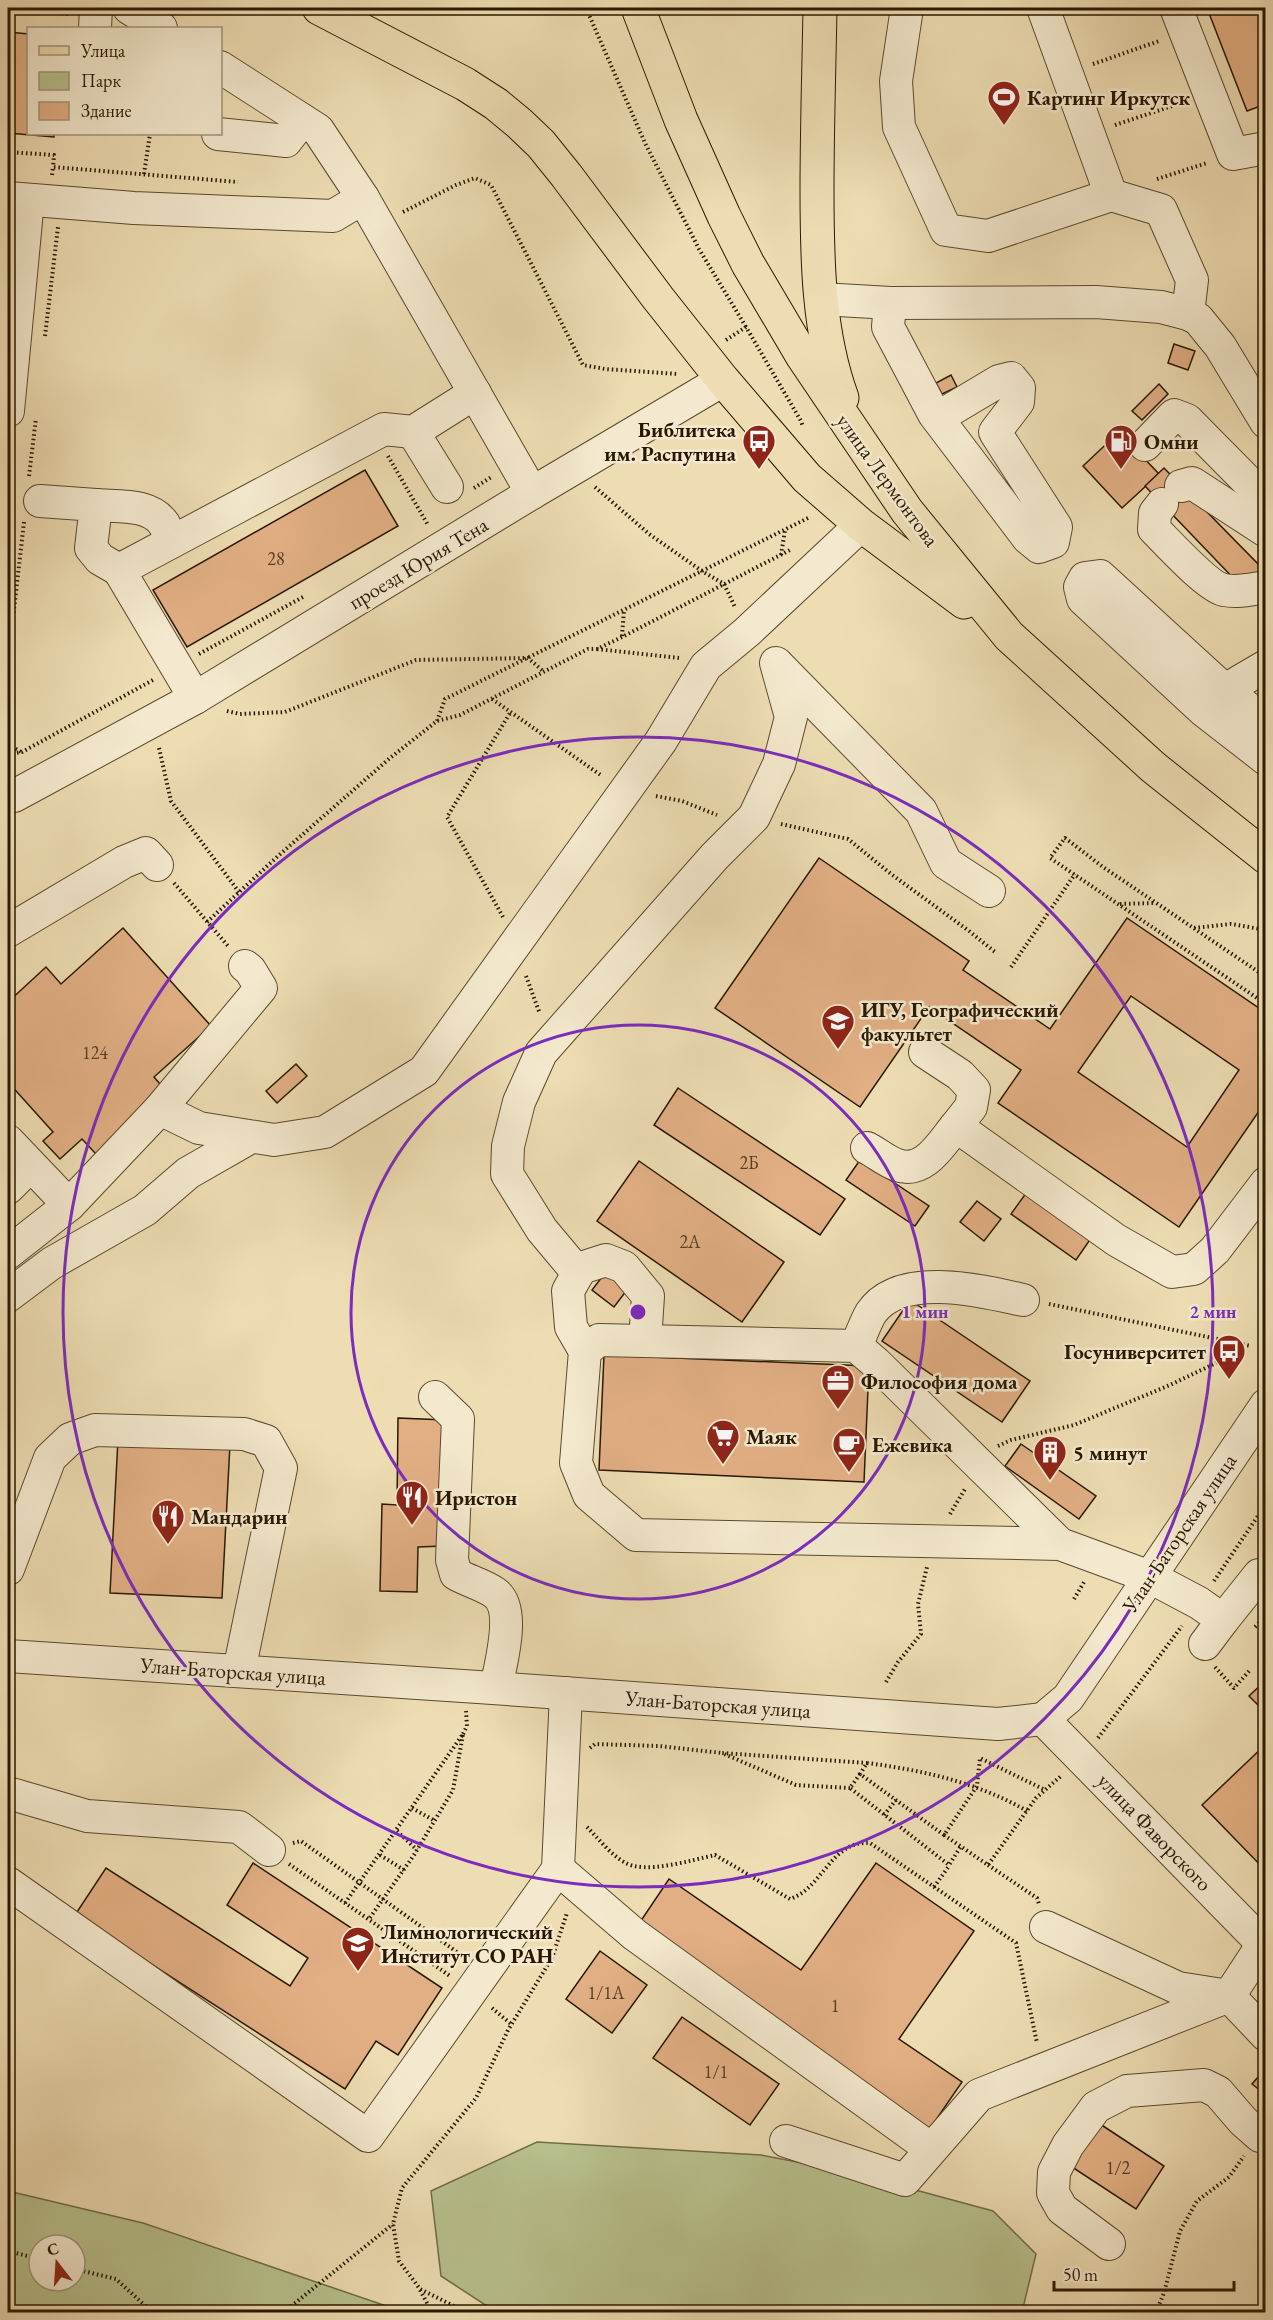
<svg xmlns="http://www.w3.org/2000/svg" width="1273" height="2320" font-family="'EB Garamond',serif">
<style>
.green{fill:#b8c18d;stroke:#706c47;stroke-width:1.5;fill-rule:evenodd}
.building{fill:#e2af84;stroke:#291801;stroke-width:1.5;fill-rule:evenodd}
.lines{fill:none;stroke-linecap:round;stroke-linejoin:round}
.minor-casing{stroke:#5a492e;stroke-width:34}
.major-casing{stroke:#291801;stroke-width:35}
.path{stroke:#291801;stroke-width:4;stroke-dasharray:1.5 3;stroke-linecap:butt}
.minor{stroke:#f4e9ce;stroke-width:32}
.major{stroke:#eeddb3;stroke-width:33}
.ring{fill:none;stroke:#7b2cbf;stroke-width:3}
.labels{text-anchor:middle;dominant-baseline:central;stroke-width:5;stroke-linejoin:round;paint-order:stroke}
.number-label{font-size:18px;fill:#573e22}
.poi-label{font-size:21px;font-weight:bold;fill:#291801;stroke:#f4e9ce;text-anchor:start}
.street-label{font-size:21px;fill:#291801;stroke:#f4e9ce}
.centre{fill:#7b2cbf;stroke:#f4e9ce;stroke-width:3}
.ring-label{font-size:18px;text-anchor:middle;font-weight:bold;fill:#7b2cbf;stroke:#f4e9ce;stroke-width:5;stroke-linejoin:round;paint-order:stroke}
</style>
<rect width="100%" height="100%" fill="#eeddb3"/>
<filter id="stains"><feTurbulence type="fractalNoise" baseFrequency=".00333" numOctaves="4"/><feColorMatrix values="0 0 0 0 .2 0 0 0 0 .09 0 0 0 0 .02 0 0 0 .5 -.17"/></filter>
<radialGradient id="worn" r=".72"><stop offset=".6" stop-color="#630" stop-opacity="0"/><stop offset="1" stop-color="#630" stop-opacity=".3"/></radialGradient>
<!-- green -->
<g class="green">
<path d="M 537,2142 L 761,2155 L 849,2172 L 993,2211 L 1036,2254 L 1022,2312 L 496,2312 L 441,2276 L 431,2191 Z"/>
<path d="M 8,2191 L 143,2223 L 404,2312 L 8,2312 ZM 39,2245 L 75,2245 L 75,2281 L 39,2281 Z"/>
</g>
<!-- building -->
<g class="building">
<path d="M 1207,8 L 1266,8 L 1266,104 L 1247,111 Z"/>
<path d="M 8,32 L 28,34 L 28,134 L 54,134 L 54,137 L 8,133 Z"/>
<path d="M 1174,344 L 1195,351 L 1188,370 L 1168,363 Z"/>
<path d="M 951,375 L 957,387 L 942,394 L 936,383 Z"/>
<path d="M 1159,384 L 1168,394 L 1142,420 L 1132,411 Z"/>
<path d="M 1119,432 L 1159,474 L 1122,508 L 1083,466 Z"/>
<path d="M 1164,468 L 1259,565 L 1263,574 L 1237,582 L 1145,486 Z"/>
<path d="M 365,470 L 398,526 L 187,647 L 153,590 Z"/>
<path d="M 819,858 L 969,961 L 963,970 L 1050,1029 L 1127,918 L 1266,1013 L 1266,1101 L 1179,1227 L 998,1103 L 1021,1070 L 929,1007 L 860,1107 L 715,1008 ZM 1131,996 L 1239,1070 L 1187,1147 L 1078,1072 Z"/>
<path d="M 123,928 L 211,1026 L 154,1077 L 166,1091 L 96,1154 L 82,1139 L 60,1159 L 43,1141 L 53,1132 L 8,1082 L 8,1002 L 46,967 L 61,984 Z"/>
<path d="M 296,1064 L 307,1076 L 277,1103 L 266,1091 Z"/>
<path d="M 678,1088 L 845,1199 L 820,1235 L 654,1125 Z"/>
<path d="M 860,1160 L 929,1206 L 915,1226 L 846,1180 Z"/>
<path d="M 639,1161 L 784,1262 L 742,1322 L 597,1221 Z"/>
<path d="M 1032,1185 L 1096,1231 L 1076,1260 L 1011,1214 Z"/>
<path d="M 977,1201 L 1001,1219 L 984,1241 L 960,1222 Z"/>
<path d="M 608,1269 L 630,1286 L 614,1307 L 592,1290 Z"/>
<path d="M 910,1300 L 1030,1381 L 1002,1422 L 882,1341 Z"/>
<path d="M 604,1355 L 869,1366 L 864,1482 L 599,1470 Z"/>
<path d="M 398,1418 L 445,1420 L 443,1546 L 418,1547 L 417,1592 L 380,1591 L 382,1504 L 397,1505 Z"/>
<path d="M 118,1439 L 230,1444 L 222,1598 L 110,1593 Z"/>
<path d="M 1021,1444 L 1096,1496 L 1079,1519 L 1005,1466 Z"/>
<path d="M 1266,1680 L 1266,1713 L 1249,1696 Z"/>
<path d="M 1266,1744 L 1266,1871 L 1202,1805 Z"/>
<path d="M 253,1863 L 442,1988 L 398,2055 L 376,2041 L 345,2089 L 75,1915 L 106,1868 L 290,1986 L 308,1958 L 227,1905 Z"/>
<path d="M 876,1863 L 974,1931 L 899,2039 L 962,2082 L 929,2130 L 636,1928 L 669,1879 L 801,1970 Z"/>
<path d="M 600,1951 L 647,1985 L 612,2033 L 566,1999 Z"/>
<path d="M 682,2017 L 779,2084 L 750,2125 L 653,2058 Z"/>
<path d="M 1266,2068 L 1266,2095 L 1252,2084 Z"/>
<path d="M 1100,2124 L 1164,2166 L 1136,2209 L 1072,2167 Z"/>
</g>
<g class="lines">
<defs>
<g id="minor">
<path d="M 129,8 L 161,28"/>
<path d="M 907,8 L 896,81 L 899,127 L 946,230 L 988,236 L 1111,195"/>
<path d="M 1043,8 L 1111,195 L 1161,210 L 1192,280 L 1188,314"/>
<path d="M 1176,8 L 1233,154 L 1266,148"/>
<path d="M 95,28 L 96,8"/>
<path d="M 218,134 L 286,141 L 302,120"/>
<path d="M 8,198 L 134,208 L 333,216 L 363,198 L 318,130 L 220,67"/>
<path d="M 821,299 L 890,303 L 1096,302 L 1161,307 L 1188,314 L 1198,319 L 1220,346 L 1266,422"/>
<path d="M 890,303 L 888,327 L 934,414 L 1028,538 L 1039,547 L 1053,542 L 1056,527 L 995,432 L 1018,402 L 1019,388 L 1011,378 L 999,381 L 937,418"/>
<path d="M 8,411 L 28,200"/>
<path d="M 413,432 L 447,487"/>
<path d="M 1145,445 L 1174,415 L 1187,420 L 1266,500"/>
<path d="M 1181,486 L 1192,483 L 1266,531"/>
<path d="M 532,493 L 723,380"/>
<path d="M 40,501 L 96,505 L 91,548 L 100,559 L 119,570"/>
<path d="M 1162,504 L 1155,513 L 1154,529 C 1167,542 1208,587 1224,590 C 1238,593 1252,589 1266,587"/>
<path d="M 96,505 C 118,507 150,503 164,524 C 167,529 169,536 171,542"/>
<path d="M 778,665 L 921,811 L 946,863 L 989,891"/>
<path d="M 1225,690 L 1266,666"/>
<path d="M 195,698 L 119,570 L 384,429 L 413,432 L 475,393"/>
<path d="M 1266,723 L 1218,684 L 1100,576 L 1085,578 L 1080,587 L 1083,599 L 1203,710 L 1266,759"/>
<path d="M 8,797 L 14,796 L 195,698 L 532,493 L 363,198"/>
<path d="M 8,931 L 124,862 L 146,853 L 157,865"/>
<path d="M 925,1052 L 960,1075 L 974,1090 L 971,1107 L 956,1126 L 1116,1240 L 1172,1272 L 1194,1269 L 1215,1250 L 1266,1183"/>
<path d="M 160,1109 L 261,988 L 250,970 L 245,966"/>
<path d="M 8,1141 L 69,1205 L 160,1109 L 199,1128 L 274,1140 L 325,1132 L 424,1071 L 661,741 L 706,666 L 747,632 L 861,525"/>
<path d="M 867,1148 C 877,1153 886,1161 897,1165 C 924,1175 941,1144 956,1126"/>
<path d="M 8,1188 L 30,1166"/>
<path d="M 8,1253 L 69,1205"/>
<path d="M 578,1273 L 542,1230 L 507,1174 L 508,1146 L 519,1102 L 541,1053 L 715,856 L 754,817 L 779,764 L 791,717 L 776,663"/>
<path d="M 8,1296 L 52,1263 L 145,1210 L 188,1173 L 251,1137"/>
<path d="M 856,1346 C 861,1336 865,1323 871,1313 C 900,1270 983,1291 1023,1300"/>
<path d="M 585,1351 L 571,1327 L 568,1291 L 581,1268 L 606,1260 L 624,1267 L 648,1296 L 645,1341"/>
<path d="M 435,1397 L 458,1419 L 452,1560 L 456,1574 C 468,1581 484,1585 495,1593 C 517,1609 500,1666 496,1688"/>
<path d="M 1060,1544 L 876,1363 L 856,1346 L 599,1340 L 585,1351 L 576,1463 L 589,1495 L 636,1535 L 1060,1544 L 1150,1577 L 1199,1603 L 1223,1620 L 1259,1575 L 1266,1575"/>
<path d="M 8,1569 L 50,1458 L 70,1439 L 95,1430 L 244,1434 L 266,1441 L 281,1468 L 239,1671"/>
<path d="M 1205,1644 L 1223,1620"/>
<path d="M 8,1656 L 478,1687 L 998,1724 L 1043,1719 L 1068,1698 L 1266,1405"/>
<path d="M 1043,1719 L 1266,1947"/>
<path d="M 8,1793 L 87,1816 L 239,1827 L 269,1850"/>
<path d="M 558,1869 L 635,1935 L 931,2149"/>
<path d="M 8,1883 L 368,2136 L 558,1869 L 566,1693"/>
<path d="M 1046,1927 L 1178,1988 L 1229,1996 L 1266,2035"/>
<path d="M 786,2141 L 905,2180 L 979,2095 L 1229,1996 L 1263,1944"/>
<path d="M 1109,2244 L 1062,2209 L 1053,2193 L 1054,2172 L 1068,2145 L 1096,2107 L 1127,2091 L 1204,2085 L 1218,2092 L 1243,2121 L 1260,2136 L 1266,2136"/>
</g>
<g id="major">
<path d="M 319,8 L 465,84 L 496,104 L 519,123 L 541,144 L 566,175 L 658,298 L 723,380 L 807,478 L 861,525 L 964,602"/>
<path d="M 638,8 L 681,120 L 724,216 L 748,264 L 803,357 L 907,511 L 1009,636 L 1153,767 L 1266,857"/>
<path d="M 820,8 C 819,68 817,129 817,190 C 817,259 818,332 842,398"/>
</g>
</defs>
<!-- minor casing -->
<use href="#minor" class="minor-casing"/>
<!-- major casing -->
<use href="#major" class="major-casing"/>
<!-- path -->
<g class="path">
<path d="M 586,8 L 645,143 L 699,249 L 746,327"/>
<path d="M 8,9 L 69,14"/>
<path d="M 1093,64 L 1159,41"/>
<path d="M 1115,125 L 1184,102"/>
<path d="M 8,152 L 54,155 L 53,167"/>
<path d="M 144,174 L 150,134"/>
<path d="M 52,175 L 53,167 L 238,182"/>
<path d="M 1157,179 L 1207,163"/>
<path d="M 403,212 L 456,185 L 475,178 L 491,185 L 583,365 L 605,369 L 678,374"/>
<path d="M 45,336 L 58,227"/>
<path d="M 726,340 L 746,327 L 801,421 L 803,427"/>
<path d="M 388,456 L 428,525"/>
<path d="M 29,476 L 36,418"/>
<path d="M 595,487 L 649,534 L 702,571 L 724,584 L 735,607"/>
<path d="M 474,488 L 493,476"/>
<path d="M 781,555 L 785,530"/>
<path d="M 622,636 L 624,610"/>
<path d="M 597,649 L 679,658"/>
<path d="M 199,654 L 303,597"/>
<path d="M 8,662 L 24,522"/>
<path d="M 492,699 L 602,776"/>
<path d="M 227,711 L 240,714 L 285,712 L 416,660 L 528,658 L 544,672"/>
<path d="M 437,721 L 445,699 L 810,517"/>
<path d="M 8,744 L 21,752"/>
<path d="M 159,748 L 171,801 L 239,892"/>
<path d="M 8,754 L 22,752 L 153,680"/>
<path d="M 656,796 L 682,801 L 717,815"/>
<path d="M 781,824 L 848,839 L 891,874 L 969,931 L 995,952"/>
<path d="M 174,883 L 228,946"/>
<path d="M 1120,904 L 1154,903"/>
<path d="M 503,917 L 447,817 L 510,713"/>
<path d="M 207,922 L 278,856 L 390,758 L 437,721 L 460,715 L 588,649 L 597,649 L 622,637 L 792,549"/>
<path d="M 1194,928 L 1231,924 L 1266,930"/>
<path d="M 1011,967 L 1075,874"/>
<path d="M 526,976 L 540,1014"/>
<path d="M 1266,977 L 1103,867 L 1065,838 L 1050,858 L 1266,1004"/>
<path d="M 1049,1304 L 1251,1346"/>
<path d="M 998,1446 L 1011,1440 L 1074,1425 L 1170,1385 L 1216,1363 L 1234,1344"/>
<path d="M 950,1514 L 965,1489"/>
<path d="M 1214,1581 L 1266,1504"/>
<path d="M 1074,1599 L 1084,1582"/>
<path d="M 1255,1627 L 1266,1616"/>
<path d="M 1215,1667 L 1234,1688 L 1251,1669"/>
<path d="M 886,1682 L 898,1662 L 921,1634 L 918,1604 L 927,1567"/>
<path d="M 463,1734 L 467,1726 L 466,1711"/>
<path d="M 1098,1738 L 1182,1626"/>
<path d="M 590,1748 L 595,1744 L 659,1746 L 722,1753"/>
<path d="M 860,1774 L 850,1788 L 949,1865 L 961,1846"/>
<path d="M 850,1788 L 796,1785 L 722,1753 L 867,1763"/>
<path d="M 412,1808 L 435,1821"/>
<path d="M 1027,1811 C 979,1783 922,1770 867,1763 L 860,1774 L 944,1835 L 977,1786 L 980,1758 L 1045,1790"/>
<path d="M 884,1815 L 896,1800"/>
<path d="M 587,1827 C 599,1839 609,1853 624,1862 C 644,1875 692,1860 715,1855 L 790,1899 C 823,1888 831,1840 870,1843 L 1016,1943 L 1037,2043"/>
<path d="M 397,1831 L 417,1850"/>
<path d="M 944,1835 L 988,1865 L 1036,1798 L 1061,1776"/>
<path d="M 293,1843 L 301,1841 L 464,1957"/>
<path d="M 380,1855 L 404,1870"/>
<path d="M 289,1864 L 450,1976"/>
<path d="M 988,1865 L 1037,1898 L 1039,1904"/>
<path d="M 934,1887 L 949,1866"/>
<path d="M 345,1903 L 463,1734 L 453,1790 L 414,1855 L 369,1919"/>
<path d="M 492,2008 L 511,2024"/>
<path d="M 8,2251 L 39,2259"/>
<path d="M 75,2269 L 116,2279 L 152,2312"/>
<path d="M 420,2290 L 432,2312"/>
<path d="M 284,2312 L 393,2224"/>
<path d="M 466,2312 L 420,2289 L 399,2261 L 393,2224 L 402,2188 L 476,2098 L 508,2030 L 552,1958 L 567,1913"/>
<path d="M 1156,2312 L 1164,2293 L 1180,2231 L 1197,2201 L 1229,2177 L 1244,2156"/>
</g>
<!-- minor -->
<use href="#minor" class="minor"/>
<!-- major -->
<use href="#major" class="major"/>
</g>
<!-- distance rings -->
<g class="ring">
<circle cx="638" cy="1312" r="287"/>
<circle cx="638" cy="1312" r="575"/>
</g>
<!-- icons -->
<defs>
<symbol id="stadium-pin" viewBox="-11 -11 22 30"><path d="M0 17L-7.5 6A9.5 9.5 0 1 1 7.5 6Z" fill="#8f2418" stroke="#f4e9ce"/><path d="M0-5a6.5 5 0 1 0 0 10a6.5 5 0 1 0 0-10ZM-3.5-1.8h7v3.6h-7Z" fill="#fff"/></symbol>
<symbol id="bus-pin" viewBox="-11 -11 22 30"><path d="M0 17L-7.5 6A9.5 9.5 0 1 1 7.5 6Z" fill="#8f2418" stroke="#f4e9ce"/><path d="M-5-6H5V4H4V6H2V4H-2V6H-4V4H-5ZM-3.5-4V0h7V-4ZM-3.5 1.2v1.5H-2V1.2ZM2 1.2v1.5H3.5V1.2Z" fill="#fff"/></symbol>
<symbol id="fuel-pin" viewBox="-11 -11 22 30"><path d="M0 17L-7.5 6A9.5 9.5 0 1 1 7.5 6Z" fill="#8f2418" stroke="#f4e9ce"/><path d="M-5.5-6h7V0h2V4h1.3V-2.5L3-4.5l.8-.8L6-3V5H2.5V1h-1V6h-7ZM-4.2-4.7v3.2H.2V-4.7Z" fill="#fff"/></symbol>
<symbol id="university-pin" viewBox="-11 -11 22 30"><path d="M0 17L-7.5 6A9.5 9.5 0 1 1 7.5 6Z" fill="#8f2418" stroke="#f4e9ce"/><path d="M0-5L7-2L0 1L-7-2ZM-4 1L0 2.5L4 1V4Q0 6-4 4Z" fill="#fff"/></symbol>
<symbol id="office-pin" viewBox="-11 -11 22 30"><path d="M0 17L-7.5 6A9.5 9.5 0 1 1 7.5 6Z" fill="#8f2418" stroke="#f4e9ce"/><path d="M-6-3h4V-5.5h4V-3h4V5H-6ZM-1-4.5V-3h2v-1.5ZM-6 0V1H6V0Z" fill="#fff"/></symbol>
<symbol id="supermarket-pin" viewBox="-11 -11 22 30"><path d="M0 17L-7.5 6A9.5 9.5 0 1 1 7.5 6Z" fill="#8f2418" stroke="#f4e9ce"/><path d="M-6-5.5h2.5l.6 2H6L4.5 2H-2.5L-4.4-4H-6ZM-1.5 3.2a1.3 1.3 0 1 0 .1 0ZM3 3.2a1.3 1.3 0 1 0 .1 0Z" fill="#fff"/></symbol>
<symbol id="cafe-pin" viewBox="-11 -11 22 30"><path d="M0 17L-7.5 6A9.5 9.5 0 1 1 7.5 6Z" fill="#8f2418" stroke="#f4e9ce"/><path d="M-5.5-4.5H6V0H3Q3 3.5 0 3.5H-2.5Q-5.5 3.5-5.5 0ZM3-3.2v2h1.7v-2ZM-6 4.5H4V6H-6Z" fill="#fff"/></symbol>
<symbol id="building-pin" viewBox="-11 -11 22 30"><path d="M0 17L-7.5 6A9.5 9.5 0 1 1 7.5 6Z" fill="#8f2418" stroke="#f4e9ce"/><path d="M-4-6H4V6H1V3H-1V6H-4ZM-2.5-4.3h1.7v1.8h-1.7ZM.8-4.3h1.7v1.8H.8ZM-2.5-1h1.7V.8h-1.7ZM.8-1h1.7V.8H.8Z" fill="#fff"/></symbol>
<symbol id="restaurant-pin" viewBox="-11 -11 22 30"><path d="M0 17L-7.5 6A9.5 9.5 0 1 1 7.5 6Z" fill="#8f2418" stroke="#f4e9ce"/><path d="M-5-6h1v4h1v-4h1v4h1v-4h1v5L-1.5 .5V6h-2V.5L-5-1ZM5-6V6H3V1.5H1.5Q1.5-4 5-6Z" fill="#fff"/></symbol>
</defs>
<g fill-rule="evenodd">
<use href="#stadium-pin" x="985" y="78" width="38" height="52"/>
<use href="#bus-pin" x="740" y="422" width="38" height="52"/>
<use href="#fuel-pin" x="1102" y="422" width="38" height="52"/>
<use href="#university-pin" x="819" y="1002" width="38" height="52"/>
<use href="#bus-pin" x="1210" y="1332" width="38" height="52"/>
<use href="#office-pin" x="819" y="1362" width="38" height="52"/>
<use href="#supermarket-pin" x="704" y="1417" width="38" height="52"/>
<use href="#cafe-pin" x="830" y="1425" width="38" height="52"/>
<use href="#building-pin" x="1031" y="1433" width="38" height="52"/>
<use href="#restaurant-pin" x="393" y="1478" width="38" height="52"/>
<use href="#restaurant-pin" x="149" y="1497" width="38" height="52"/>
<use href="#university-pin" x="339" y="1924" width="38" height="52"/>
</g>
<g class="labels">
<!-- number labels -->
<g class="number-label">
<text x="276" y="558">28</text>
<text x="95" y="1052">124</text>
<text x="749" y="1162">2Б</text>
<text x="690" y="1241">2А</text>
<text x="606" y="1992">1/1А</text>
<text x="835" y="2005">1</text>
<text x="716" y="2071">1/1</text>
<text x="1118" y="2167">1/2</text>
</g>
<!-- poi labels -->
<g class="poi-label">
<text x="1027" y="97">Картинг Иркутск</text>
<text x="736" y="429" text-anchor="end">Библитека<tspan x="736" dy="24">им. Распутина</tspan></text>
<text x="1144" y="441">Омни</text>
<text x="861" y="1009">ИГУ, Географический<tspan x="861" dy="24">факультет</tspan></text>
<text x="1206" y="1351" text-anchor="end">Госуниверситет</text>
<text x="861" y="1381">Философия дома</text>
<text x="746" y="1436">Маяк</text>
<text x="872" y="1444">Ежевика</text>
<text x="1073" y="1452">5 минут</text>
<text x="435" y="1497">Иристон</text>
<text x="191" y="1516">Мандарин</text>
<text x="381" y="1931">Лимнологический<tspan x="381" dy="24">Институт СО РАН</tspan></text>
</g>
<!-- street labels -->
<g class="street-label">
<text transform="translate(888 480) rotate(54)">улица Лермонтова</text>
<text transform="translate(418 563) rotate(-31)">проезд Юрия Тена</text>
<text transform="translate(1179 1533) rotate(-56)">Улан-Баторская улица</text>
<text transform="translate(233 1671) rotate(4)">Улан-Баторская улица</text>
<text transform="translate(718 1704) rotate(4)">Улан-Баторская улица</text>
<text transform="translate(1155 1832) rotate(46)">улица Фаворского</text>
</g>
</g>
<circle cx="638" cy="1312" r="9" class="centre"/>
<g class="ring-label">
<text x="925" y="1318">1 мин</text>
<text x="1213" y="1318">2 мин</text>
</g>
<!-- margin -->
<rect width="1273" height="2320" fill="none" stroke="#eeddb3" stroke-width="30"/>
<rect x="9" y="9" width="1255" height="2302" fill="none" stroke="#291801" stroke-width="3"/>
<rect x="15" y="15" width="1243" height="2290" fill="none" stroke="#291801" stroke-width="1.5"/>
<!-- legend -->
<rect x="27" y="27" width="195" height="108" fill="#f4e9ce" stroke="#a3957c" stroke-width="1.5"/>
<rect x="39" y="46" width="30" height="9" fill="#eeddb3" stroke="#a3957c" stroke-width="1.5"/>
<text x="81" y="57" font-size="18" fill="#291801">Улица</text>
<rect x="39" y="72" width="30" height="18" fill="#b8c18d" stroke="#a3957c" stroke-width="1.5"/>
<text x="81" y="87" font-size="18" fill="#291801">Парк</text>
<rect x="39" y="102" width="30" height="18" fill="#e2af84" stroke="#a3957c" stroke-width="1.5"/>
<text x="81" y="117" font-size="18" fill="#291801">Здание</text>
<!-- north arrow -->
<g transform="translate(57 2263) rotate(343)"><circle r="28" fill="#f4e9ce" stroke="#a3957c" stroke-width="1.5"/>
<path d="M0-4.5L10 22L0 15L-10 22Z" fill="#8f2418"/>
<text y="-9" font-size="16" font-weight="bold" text-anchor="middle" fill="#291801">С</text>
</g>
<!-- scale -->
<path d="M1054 2281v9h180v-9" fill="none" stroke="#291801" stroke-width="3"/>
<text x="1063" y="2281" font-size="18" fill="#291801" stroke="#f4e9ce" stroke-width="4.5" paint-order="stroke">50 m</text>
<rect width="100%" height="100%" filter="url(#stains)"/>
<rect width="100%" height="100%" fill="url(#worn)"/>
</svg>
